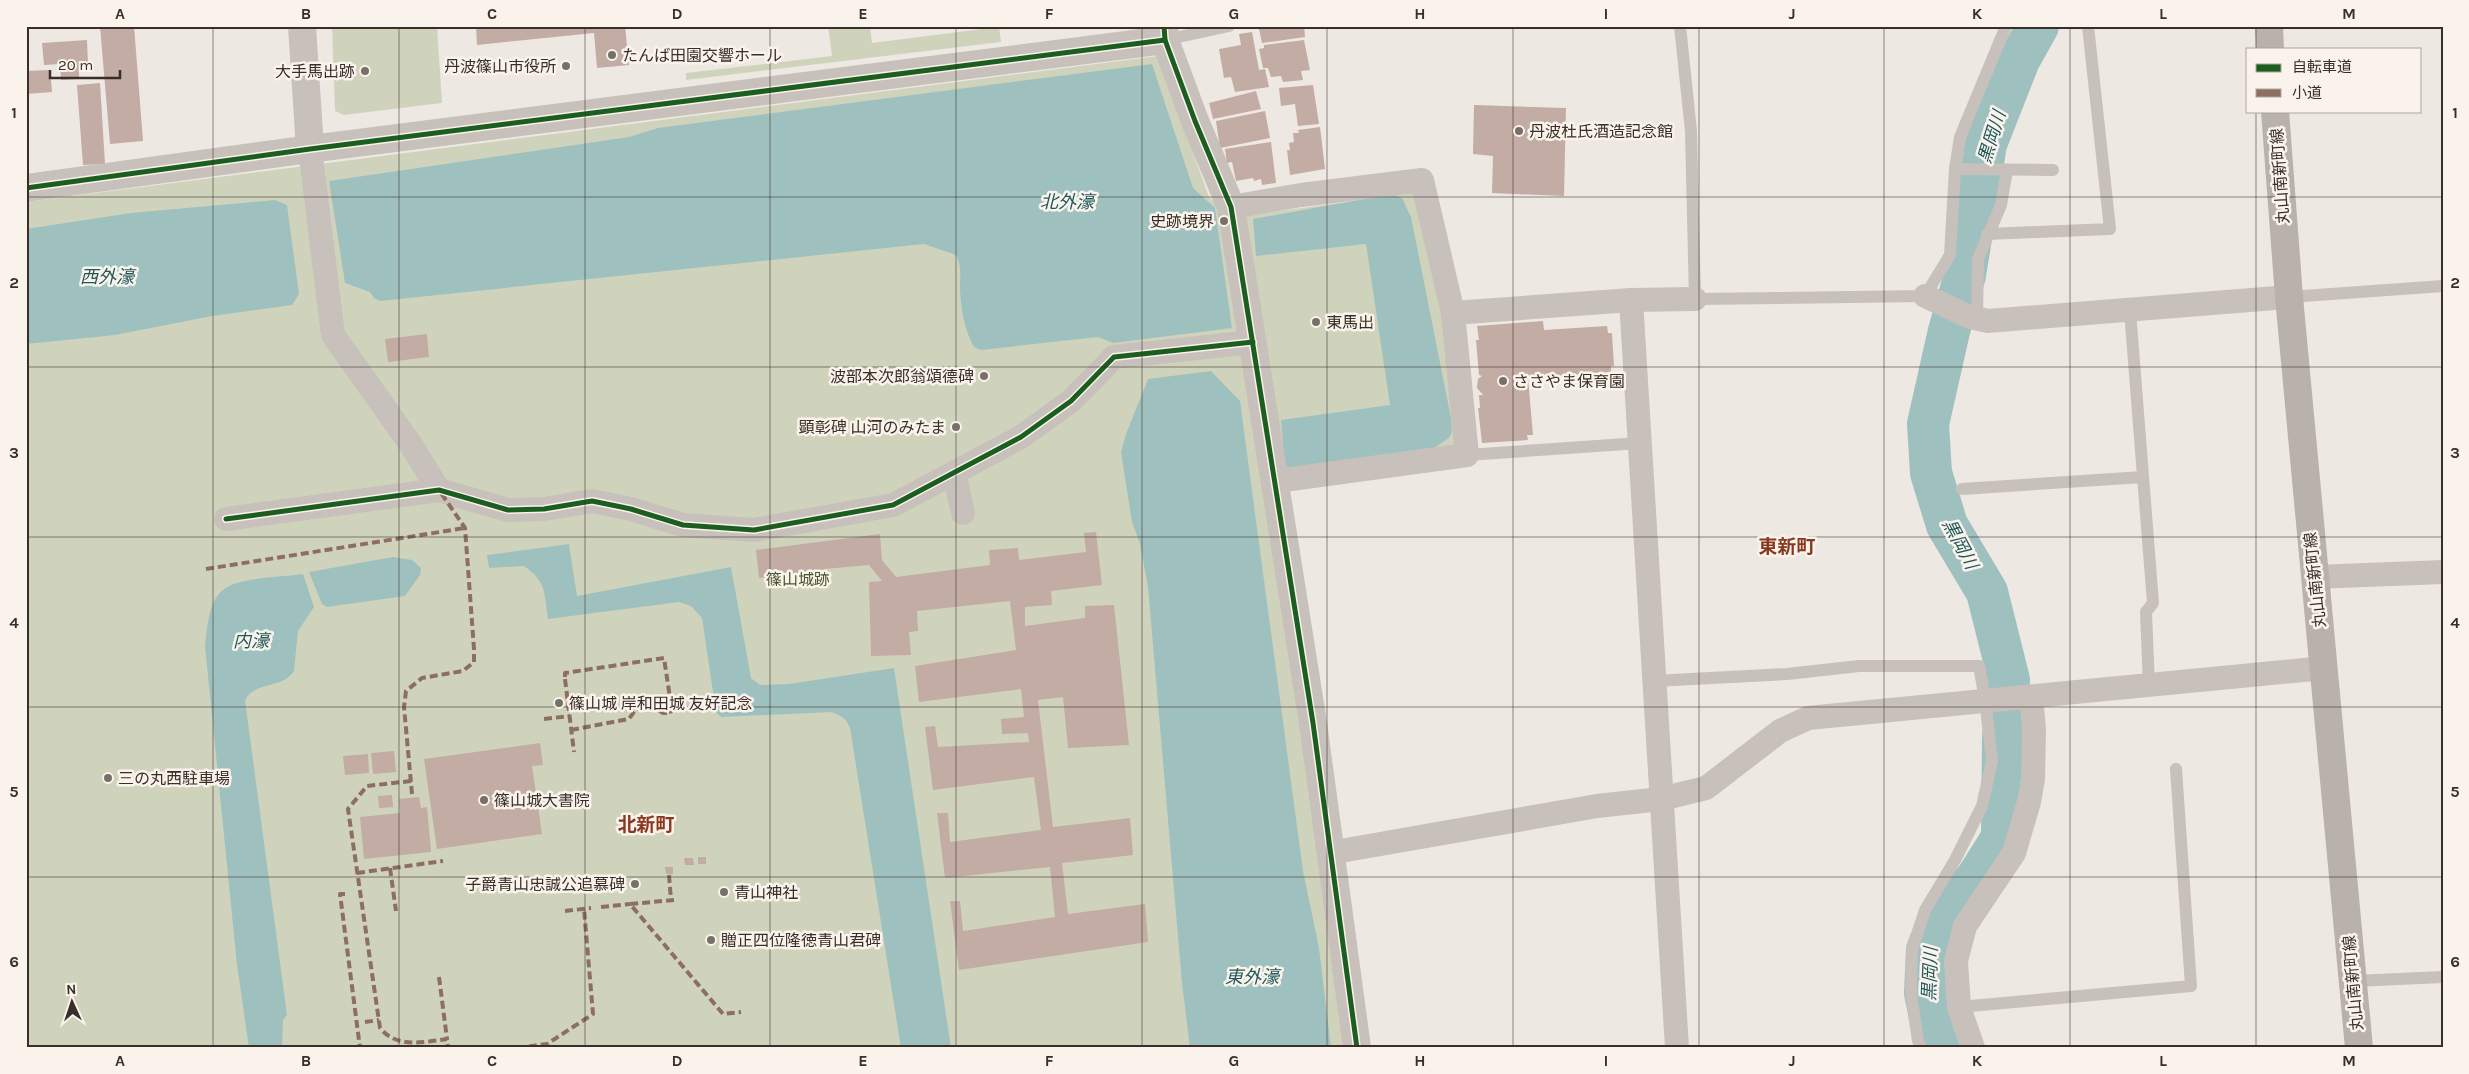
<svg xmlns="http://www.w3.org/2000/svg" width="2469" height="1074" font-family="Karla,'Noto Sans JP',sans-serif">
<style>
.green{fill:#d0d3bc}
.water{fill:#9ec1bf}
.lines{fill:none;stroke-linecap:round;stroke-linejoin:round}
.river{stroke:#9ec1bf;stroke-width:42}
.building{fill:#c2aca4}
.service{stroke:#c7c0bb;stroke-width:12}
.minor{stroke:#c7c0bb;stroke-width:24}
.tertiary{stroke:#c7c0bb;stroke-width:28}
.secondary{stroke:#b8b1ac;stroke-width:28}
.quiet{stroke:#8d6e63;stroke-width:4;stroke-dasharray:8 4;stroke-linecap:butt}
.cycleway-casing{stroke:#faf3eb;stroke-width:8}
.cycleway{stroke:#1b5e20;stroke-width:5}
.grid{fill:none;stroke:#392e29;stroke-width:1;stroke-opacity:0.55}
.poi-dot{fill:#786f6a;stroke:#faf3eb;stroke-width:2}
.labels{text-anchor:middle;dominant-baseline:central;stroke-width:5;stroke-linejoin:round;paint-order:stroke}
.poi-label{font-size:16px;fill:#392e29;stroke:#faf3eb;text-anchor:start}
.street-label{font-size:16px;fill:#392e29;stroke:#faf3eb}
.park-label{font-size:16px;fill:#49572d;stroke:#faf3eb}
.water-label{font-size:18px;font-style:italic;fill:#1e585b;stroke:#faf3eb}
.quarter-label{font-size:19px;font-weight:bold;fill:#883721;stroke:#faf3eb}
.neatline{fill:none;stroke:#392e29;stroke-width:2}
.grid-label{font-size:16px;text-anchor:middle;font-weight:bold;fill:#392e29}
</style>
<rect width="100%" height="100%" fill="#eee8e3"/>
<!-- green -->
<g class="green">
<path d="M 332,26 L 437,26 L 442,103 L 344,115 L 335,111 Z"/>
<path d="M 828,26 L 870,26 L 872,43 L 982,29 L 982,26 L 999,26 L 1001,42 L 686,80 L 686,73 L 832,56 Z"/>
<path d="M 1158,56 L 1209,197 L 1218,205 L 1220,219 L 1426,191 L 1467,454 L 1269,477 L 1347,1048 L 26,1048 L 26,202 Z"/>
</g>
<!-- water -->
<g class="water">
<path d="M 1152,64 L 1193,188 L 1215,208 L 1232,328 L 1113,343 L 1098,337 L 981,350 L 974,347 C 964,329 961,309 960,289 C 960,277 962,266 956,255 L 924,244 L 380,301 L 374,298 L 370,292 L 345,283 L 329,181 L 629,137 L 658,128 Z"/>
<path d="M 1392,194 L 1402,198 L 1411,217 L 1451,418 L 1452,432 L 1449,438 L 1432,449 L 1285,468 L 1281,420 L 1390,405 L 1366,244 L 1256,256 L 1253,219 Z"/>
<path d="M 275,200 L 287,205 L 299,294 L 292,305 L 212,316 L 115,335 L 26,344 L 26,229 L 131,213 Z"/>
<path d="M 1211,371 L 1240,401 L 1303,871 L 1319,948 L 1331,1048 L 1190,1048 L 1182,983 L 1148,587 L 1140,544 L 1132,522 L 1121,452 L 1126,434 L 1148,379 Z"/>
<path d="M 569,544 L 577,596 L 731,567 L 751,678 L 760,685 L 789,684 L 894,668 L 951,1048 L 901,1048 L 850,728 C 846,718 841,716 832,712 L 721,717 L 716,712 L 702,618 L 691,606 L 679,602 L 548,619 C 544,593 547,582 524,566 L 489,568 L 487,555 Z"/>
<path d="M 393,557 L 412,560 L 421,568 L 420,575 L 405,596 L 327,607 L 322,604 L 309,572 Z"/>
<path d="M 303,574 L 314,607 L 298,631 L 294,671 C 283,689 255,681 245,700 L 287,1015 L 283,1020 L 282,1048 L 249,1048 L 237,965 L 205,646 C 207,629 208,601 224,589 C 240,577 282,577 303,574 Z"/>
</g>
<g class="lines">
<!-- river -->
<path class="river" d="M 1939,1048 L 1934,1036 L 1925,993 L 1927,950 L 1941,914 L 1976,879 L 2002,838 L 2003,738 L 2009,680 L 1987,592 L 1947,525 L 1931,473 L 1928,424 L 1949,331 L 1965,275 L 1986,144 L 2019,60 L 2038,26"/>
</g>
<!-- building -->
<g class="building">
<path d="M 100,26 L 134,26 L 143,141 L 110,144 Z"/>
<path d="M 476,26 L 625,26 L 629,65 L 597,68 L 594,33 L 477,45 Z"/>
<path d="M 1275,26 L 1304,26 L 1305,37 L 1262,43 L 1259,29 Z"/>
<path d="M 1252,32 L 1259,70 L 1265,69 L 1269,87 L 1235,92 L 1231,77 L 1224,78 L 1219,49 L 1241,45 L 1239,34 Z"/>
<path d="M 87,40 L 88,63 L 79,63 L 79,79 L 61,80 L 60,64 L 44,65 L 42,43 Z"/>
<path d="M 1304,40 L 1310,70 L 1301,71 L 1303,80 L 1283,82 L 1281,76 L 1271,77 L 1268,68 L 1263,68 L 1259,49 L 1264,48 L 1264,45 Z"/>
<path d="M 50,70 L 52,92 L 26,94 L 26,71 Z"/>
<path d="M 100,83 L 105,164 L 83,165 L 77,85 Z"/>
<path d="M 1313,85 L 1319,124 L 1298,126 L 1295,104 L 1281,106 L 1279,88 Z"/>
<path d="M 1256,91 L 1261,109 L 1213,119 L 1209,103 Z"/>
<path d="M 1474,105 L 1566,108 L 1564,196 L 1492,193 L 1493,156 L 1473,154 Z"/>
<path d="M 1265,111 L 1270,138 L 1220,148 L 1216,121 Z"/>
<path d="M 1320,127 L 1325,169 L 1290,175 L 1287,150 L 1290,150 L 1289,143 L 1294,142 L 1293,133 L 1299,133 L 1298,130 Z"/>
<path d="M 1271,142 L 1276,183 L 1262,185 L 1261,179 L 1254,181 L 1253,178 L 1236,181 L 1232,162 L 1227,163 L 1225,149 Z"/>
<path d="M 1543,321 L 1544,330 L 1607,326 L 1608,333 L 1612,333 L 1614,366 L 1611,366 L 1611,372 L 1528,378 L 1533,435 L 1527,435 L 1528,440 L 1482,443 L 1478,408 L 1480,408 L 1479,395 L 1483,395 L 1477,388 L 1478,379 L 1482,376 L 1479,375 L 1476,340 L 1479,340 L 1477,326 Z"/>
<path d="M 427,334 L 429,357 L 388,362 L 385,339 Z"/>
<path d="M 1096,532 L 1102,585 L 1051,591 L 1052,605 L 1025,607 L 1025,626 L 1085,618 L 1085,606 L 1114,605 L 1129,745 L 1068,748 L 1063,697 L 1038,700 L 1053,827 L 1130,818 L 1133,855 L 1062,863 L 1068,914 L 1145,904 L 1148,942 L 959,970 L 950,901 L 960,901 L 963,931 L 1055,917 L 1050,867 L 945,878 L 937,813 L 948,813 L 950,842 L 1041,830 L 1034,777 L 933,790 L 925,727 L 935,726 L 938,747 L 1029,742 L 1028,733 L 1002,734 L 1001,719 L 1024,717 L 1021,689 L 919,702 L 915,666 L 1016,650 L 1010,601 L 917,611 L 918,631 L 909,632 L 911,655 L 871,656 L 869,582 L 882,581 L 869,565 L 825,569 L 826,577 L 803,578 L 803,573 L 759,578 L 756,550 L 880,534 L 882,560 L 896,577 L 990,565 L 989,550 L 1018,548 L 1019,560 L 1086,552 L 1084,533 Z"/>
<path d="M 540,743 L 543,765 L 532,766 L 542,834 L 437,849 L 424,759 Z"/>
<path d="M 394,751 L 396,772 L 373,774 L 371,753 Z"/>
<path d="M 368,754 L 369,773 L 345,775 L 343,756 Z"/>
<path d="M 392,795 L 393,807 L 379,808 L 378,796 Z"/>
<path d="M 419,797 L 421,808 L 427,807 L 431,852 L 364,859 L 360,817 L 400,813 L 399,799 Z"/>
<rect x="698" y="857" width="8" height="7"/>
<path d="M 684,858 L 693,858 L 694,865 L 685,865 Z"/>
<path d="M 665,867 L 673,867 L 673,874 L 666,874 Z"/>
</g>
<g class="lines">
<!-- service -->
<g class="service">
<path d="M 1680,26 L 1691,131 L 1695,299 L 1925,296 L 1950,255 L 1955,169 L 1960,137 L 2006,26"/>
<path d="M 1165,40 L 1229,26"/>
<path d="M 1955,169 L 2053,170"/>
<path d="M 1987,234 L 2110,229 L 2088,26"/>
<path d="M 2289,297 L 2443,286"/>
<path d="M 2130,311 L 2153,603 L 2146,612 L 2149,686"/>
<path d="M 1977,319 L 1978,259 L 2001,205 L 2007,170"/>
<path d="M 1467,455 L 1640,443"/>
<path d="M 1962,489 L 2143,477"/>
<path d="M 1654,681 L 1787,674 L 1859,666 L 1979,666 L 1985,699 L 1992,761 L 1982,806 L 1955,860 L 1925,910 L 1912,950 L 1911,993 L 1918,1041 L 1921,1048"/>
<path d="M 2354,981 L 2443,977"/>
<path d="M 1959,1007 L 2191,986 L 2176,769"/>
</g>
<!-- minor -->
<g class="minor">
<path d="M 310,149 L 333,335 L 411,445 L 439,490"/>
<path d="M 1231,207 L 1301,195 L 1422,180 L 1453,313 L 1467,455 L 1276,481"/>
<path d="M 1925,296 L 1970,317 L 1988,321 L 2289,297"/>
<path d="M 1631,300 L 1677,1048"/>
<path d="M 1453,313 L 1631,300 L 1695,299"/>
<path d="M 954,473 L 963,513"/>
<path d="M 226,519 L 439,490 L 508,510 L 544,509 L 592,501 L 631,509 L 683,525 L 754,530 L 893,505 L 1021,437 L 1071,401 L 1114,357 L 1253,342"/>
<path d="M 2314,577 L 2443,572"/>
<path d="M 1329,853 L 1597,806 L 1661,799 L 1706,788 L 1780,731 L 1808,718 L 2324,668"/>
<path d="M 1973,1048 L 1959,1007 L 1956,961 L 1965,926 L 2014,853 L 2029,802 L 2033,779 L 2034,729 L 2031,697"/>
</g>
<!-- tertiary -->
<g class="tertiary">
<path d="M 302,26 L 310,149"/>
<path d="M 1164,26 L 1165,40 L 1195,121 L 1231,207 L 1313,723 L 1357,1048"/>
<path d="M 26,188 L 310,149 L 1165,40"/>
</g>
<!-- secondary -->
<g class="secondary">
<path d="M 2269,26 L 2270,49"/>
<path d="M 2275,111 L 2289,297 L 2359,1048"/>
</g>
<!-- quiet -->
<g class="quiet">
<path d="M 206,569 L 465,528"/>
<path d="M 565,677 L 565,673 L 664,658 L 672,711 L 669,712"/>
<path d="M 565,679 L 574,752"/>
<path d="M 544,719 L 570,716"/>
<path d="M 571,730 L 629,719 L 636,709 L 653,707 L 663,713 L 667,713"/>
<path d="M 411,781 L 367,786 L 348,809 L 380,1028 C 397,1049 424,1042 447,1039 L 448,1048"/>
<path d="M 412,794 L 404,707 L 406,691 L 422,678 L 463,671 L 474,662 L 474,649 L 465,528 L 439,490"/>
<path d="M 390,868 L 396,911"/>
<path d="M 357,873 L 443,861"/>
<path d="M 669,875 L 671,900"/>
<path d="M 345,894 L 340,894 L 360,1048"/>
<path d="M 674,900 L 630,904 L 723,1014 L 741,1012"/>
<path d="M 601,907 L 630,904"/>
<path d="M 565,911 L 591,908"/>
<path d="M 439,977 L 447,1039"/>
<path d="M 365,1022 L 379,1020"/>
<path d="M 517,1048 L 547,1044 L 593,1014 L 584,909"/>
</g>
<defs>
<g id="cycleway">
<path d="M 1164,26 L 1165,40 L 1195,121 L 1231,207 L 1313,723 L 1357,1048"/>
<path d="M 26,188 L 310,149 L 1165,40"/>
<path d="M 226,519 L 439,490 L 508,510 L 544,509 L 592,501 L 631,509 L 683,525 L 754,530 L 893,505 L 1021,437 L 1071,401 L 1114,357 L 1253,342"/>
</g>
</defs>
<!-- cycleway casing -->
<use href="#cycleway" class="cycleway-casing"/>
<!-- cycleway -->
<use href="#cycleway" class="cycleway"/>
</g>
<!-- grid -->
<path class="grid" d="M 213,26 L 213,1048M 399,26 L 399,1048M 585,26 L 585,1048M 770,26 L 770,1048M 956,26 L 956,1048M 1142,26 L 1142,1048M 1327,26 L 1327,1048M 1513,26 L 1513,1048M 1699,26 L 1699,1048M 1884,26 L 1884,1048M 2070,26 L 2070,1048M 2256,26 L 2256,49M 2256,111 L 2256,1048M 26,197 L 2443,197M 26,367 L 2443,367M 26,537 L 2443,537M 26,707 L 2443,707M 26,877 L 2443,877"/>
<!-- markers -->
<g class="poi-dot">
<circle cx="612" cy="55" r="5"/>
<circle cx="566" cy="66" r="5"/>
<circle cx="365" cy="71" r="5"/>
<circle cx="1519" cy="131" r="5"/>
<circle cx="1224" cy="221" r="5"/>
<circle cx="1316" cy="322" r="5"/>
<circle cx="984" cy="376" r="5"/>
<circle cx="1503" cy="381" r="5"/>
<circle cx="956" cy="427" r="5"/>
<circle cx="559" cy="703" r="5"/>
<circle cx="108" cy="778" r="5"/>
<circle cx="484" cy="800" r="5"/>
<circle cx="635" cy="884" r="5"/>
<circle cx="724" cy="892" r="5"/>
<circle cx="711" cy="940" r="5"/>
</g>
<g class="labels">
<!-- poi labels -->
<g class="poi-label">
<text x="622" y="55">たんば田園交響ホール</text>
<text x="556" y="66" text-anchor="end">丹波篠山市役所</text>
<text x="355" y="71" text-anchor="end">大手馬出跡</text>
<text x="1529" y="131">丹波杜氏酒造記念館</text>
<text x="1214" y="221" text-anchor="end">史跡境界</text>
<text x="1326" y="322">東馬出</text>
<text x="974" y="376" text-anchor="end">波部本次郎翁頌德碑</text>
<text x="1513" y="381">ささやま保育園</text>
<text x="946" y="427" text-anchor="end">顕彰碑 山河のみたま</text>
<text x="569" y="703">篠山城 岸和田城 友好記念</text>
<text x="118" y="778">三の丸西駐車場</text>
<text x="494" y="800">篠山城大書院</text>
<text x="625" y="884" text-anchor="end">子爵青山忠誠公追慕碑</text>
<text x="734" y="892">青山神社</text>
<text x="721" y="940">贈正四位隆徳青山君碑</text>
</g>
<!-- street labels -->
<g class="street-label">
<text transform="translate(2280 176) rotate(-94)">丸山南新町線</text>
<text transform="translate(2315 580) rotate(-96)">丸山南新町線</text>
<text transform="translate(2353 983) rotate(-95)">丸山南新町線</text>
</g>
<!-- park labels -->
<g class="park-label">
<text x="798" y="579">篠山城跡</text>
</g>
<!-- water labels -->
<g class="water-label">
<text transform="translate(1992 137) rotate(-73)">黒岡川</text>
<text x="1067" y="202">北外濠</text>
<text x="107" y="277">西外濠</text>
<text transform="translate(1960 544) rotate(62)">黒岡川</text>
<text x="251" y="641">内濠</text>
<text transform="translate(1930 974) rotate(-88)">黒岡川</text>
<text x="1252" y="977">東外濠</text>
</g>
<!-- quarter labels -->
<g class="quarter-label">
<text x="1787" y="547">東新町</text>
<text x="646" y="825">北新町</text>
</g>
</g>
<!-- border -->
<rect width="2469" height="1074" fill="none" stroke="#faf3eb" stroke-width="55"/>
<!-- legend -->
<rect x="2246" y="48" width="175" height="65" fill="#faf3eb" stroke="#ada49d"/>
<rect x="2256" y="64" width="25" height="8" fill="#1b5e20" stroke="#ada49d"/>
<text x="2292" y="72" font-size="15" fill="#392e29">自転車道</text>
<rect x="2256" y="89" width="25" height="8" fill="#8d6e63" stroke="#ada49d"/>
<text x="2292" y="98" font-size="15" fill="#392e29">小道</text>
<!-- north arrow -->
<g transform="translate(72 1002) rotate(357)" stroke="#faf3eb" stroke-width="4" paint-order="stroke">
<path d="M0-4L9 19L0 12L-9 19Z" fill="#392e29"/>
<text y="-8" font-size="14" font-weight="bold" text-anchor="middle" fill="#392e29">N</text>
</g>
<!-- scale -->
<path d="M50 70v8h70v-8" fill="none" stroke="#392e29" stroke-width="2.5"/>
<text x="58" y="70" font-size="15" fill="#392e29" stroke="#faf3eb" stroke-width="4" paint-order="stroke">20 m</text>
<rect x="28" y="28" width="2414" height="1018" class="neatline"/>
<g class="grid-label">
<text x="120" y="19">A</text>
<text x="306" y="19">B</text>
<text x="492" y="19">C</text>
<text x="677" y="19">D</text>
<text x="863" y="19">E</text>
<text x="1049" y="19">F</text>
<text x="1234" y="19">G</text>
<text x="1420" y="19">H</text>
<text x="1606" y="19">I</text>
<text x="1792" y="19">J</text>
<text x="1977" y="19">K</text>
<text x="2163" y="19">L</text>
<text x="2349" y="19">M</text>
<text x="14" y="118">1</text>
<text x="2455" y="118">1</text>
<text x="14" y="288">2</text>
<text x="2455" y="288">2</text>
<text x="14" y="458">3</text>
<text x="2455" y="458">3</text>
<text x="14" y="628">4</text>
<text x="2455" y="628">4</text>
<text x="14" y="797">5</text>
<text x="2455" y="797">5</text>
<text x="14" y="967">6</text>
<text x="2455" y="967">6</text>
<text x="120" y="1066">A</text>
<text x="306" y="1066">B</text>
<text x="492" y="1066">C</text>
<text x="677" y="1066">D</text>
<text x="863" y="1066">E</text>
<text x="1049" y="1066">F</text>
<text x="1234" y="1066">G</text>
<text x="1420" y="1066">H</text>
<text x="1606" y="1066">I</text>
<text x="1792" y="1066">J</text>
<text x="1977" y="1066">K</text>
<text x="2163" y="1066">L</text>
<text x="2349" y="1066">M</text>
</g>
</svg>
